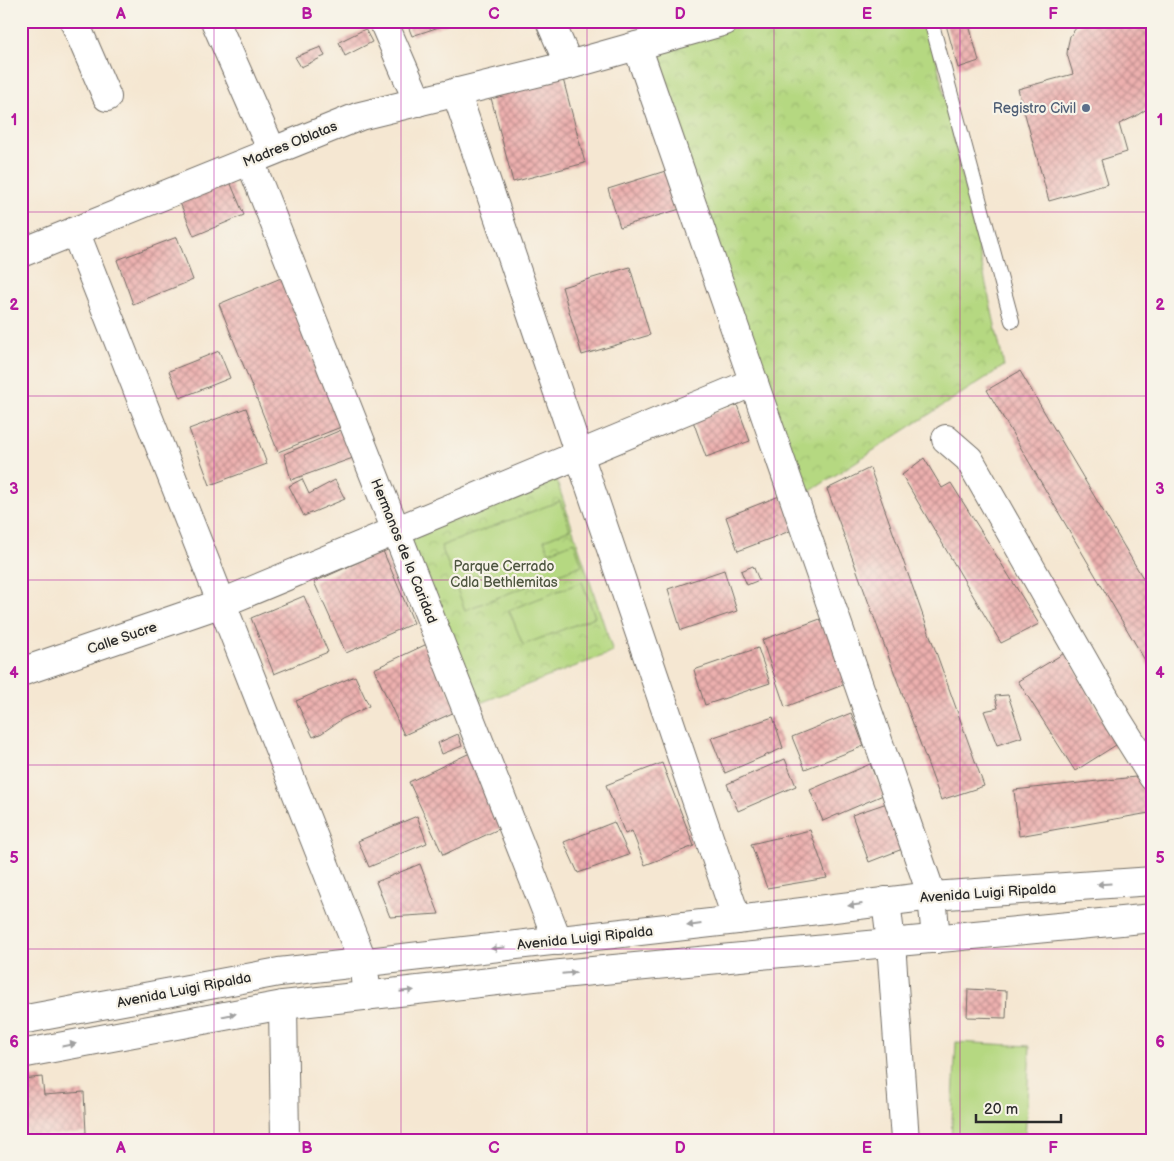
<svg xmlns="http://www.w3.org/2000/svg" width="1174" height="1161" font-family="'Balsamiq Sans',sans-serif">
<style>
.park{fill:url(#park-crowns);stroke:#708256}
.pitch{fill:#b5d881;stroke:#708256}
.building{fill:url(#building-cross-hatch)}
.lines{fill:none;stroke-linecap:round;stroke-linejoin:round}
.service-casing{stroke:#726d65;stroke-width:16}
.minor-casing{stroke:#726d65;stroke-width:30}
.tertiary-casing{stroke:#726d65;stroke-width:30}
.service{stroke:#fff;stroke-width:14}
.minor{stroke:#fff;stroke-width:28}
.tertiary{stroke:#fff;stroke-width:28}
.oneway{fill:#a0a0a0}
.grid{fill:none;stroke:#b5179e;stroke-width:1;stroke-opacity:0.55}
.service-dot{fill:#5c6f8a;stroke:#f7f3e8;stroke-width:2}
.labels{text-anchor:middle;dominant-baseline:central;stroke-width:4.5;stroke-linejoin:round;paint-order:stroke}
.service-label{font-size:14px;fill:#4e5e75;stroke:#f7f3e8;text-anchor:end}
.street-label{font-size:14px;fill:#2b2b2b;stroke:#f7f3e8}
.park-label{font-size:14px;fill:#4e5640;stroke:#f7f3e8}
.neatline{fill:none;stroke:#b5179e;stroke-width:2}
.grid-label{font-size:16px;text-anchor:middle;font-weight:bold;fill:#b5179e}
</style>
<defs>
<pattern id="park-crowns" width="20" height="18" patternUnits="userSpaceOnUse" patternTransform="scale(1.25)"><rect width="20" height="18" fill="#b5d881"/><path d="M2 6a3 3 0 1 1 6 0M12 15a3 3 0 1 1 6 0" fill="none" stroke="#9cba70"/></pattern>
<pattern id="building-cross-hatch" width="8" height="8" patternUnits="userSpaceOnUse" patternTransform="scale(1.25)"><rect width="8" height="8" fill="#edb0af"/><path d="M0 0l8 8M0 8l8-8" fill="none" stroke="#c08f8f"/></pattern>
</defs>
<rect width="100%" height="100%" fill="#f7f3e8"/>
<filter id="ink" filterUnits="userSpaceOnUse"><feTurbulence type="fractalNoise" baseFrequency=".02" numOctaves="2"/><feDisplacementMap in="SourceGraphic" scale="10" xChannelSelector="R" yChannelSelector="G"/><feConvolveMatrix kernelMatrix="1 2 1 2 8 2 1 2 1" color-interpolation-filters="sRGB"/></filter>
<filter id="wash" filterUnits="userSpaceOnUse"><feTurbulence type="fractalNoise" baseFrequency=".0096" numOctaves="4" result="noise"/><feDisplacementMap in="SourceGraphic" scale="20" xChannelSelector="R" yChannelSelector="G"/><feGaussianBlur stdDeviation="1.12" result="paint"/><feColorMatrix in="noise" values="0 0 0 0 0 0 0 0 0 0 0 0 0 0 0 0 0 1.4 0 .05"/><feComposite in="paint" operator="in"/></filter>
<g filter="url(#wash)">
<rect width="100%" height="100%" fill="#f5e7d2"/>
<!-- park -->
<g class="park">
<path d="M 725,21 L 928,21 L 1004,366 L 806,494 L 637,46 Z"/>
<path d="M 552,466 L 613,652 L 472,706 L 402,528 Z"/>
</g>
<!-- pitch -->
<g class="pitch">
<path d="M 560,501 L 570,529 L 544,540 L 549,552 L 574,542 L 582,565 L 465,610 L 455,584 L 480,574 L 476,563 L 451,572 L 441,546 Z"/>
<path d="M 582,582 L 595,617 L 523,645 L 509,610 Z"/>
<path d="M 956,1042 L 1030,1046 L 1025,1140 L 951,1140 Z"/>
</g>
<g id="blocks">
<!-- building -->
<g class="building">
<path d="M 406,21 L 448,21 L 448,24 L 412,36 Z"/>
<path d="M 945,21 L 968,21 L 979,61 L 958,68 Z"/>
<path d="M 1087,21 L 1153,21 L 1153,105 L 1136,116 L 1119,124 L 1127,152 L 1101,160 L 1108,184 L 1049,201 L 1018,89 L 1073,74 L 1067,54 L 1068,45 L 1070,36 L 1076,28 L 1083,22 Z"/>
<path d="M 365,29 L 372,42 L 345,56 L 339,42 Z"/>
<path d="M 321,47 L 325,56 L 301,67 L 295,57 Z"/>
<path d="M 562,75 L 585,163 L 513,182 L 490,94 Z"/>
<path d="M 675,168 L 687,207 L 620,227 L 608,189 Z"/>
<path d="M 228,177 L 244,215 L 194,236 L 178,198 Z"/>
<path d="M 177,237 L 193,280 L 133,304 L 117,260 Z"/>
<path d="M 630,267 L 650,335 L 582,355 L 562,287 Z"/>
<path d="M 281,278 L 341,427 L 278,452 L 219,304 Z"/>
<path d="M 219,351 L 230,378 L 180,398 L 169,371 Z"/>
<path d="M 1020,371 L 1153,595 L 1153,674 L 987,390 Z"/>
<path d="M 737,405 L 750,441 L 706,457 L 693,421 Z"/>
<path d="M 246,408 L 267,464 L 210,485 L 189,429 Z"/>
<path d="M 341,430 L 353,458 L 291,480 L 284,454 Z"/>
<path d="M 924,458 L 942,488 L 951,483 L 1039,624 L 1001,643 L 902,475 Z"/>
<path d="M 870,468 L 984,786 L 941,800 L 827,489 Z"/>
<path d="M 302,479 L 309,494 L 335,480 L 345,499 L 304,516 L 289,486 Z"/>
<path d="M 782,495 L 795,529 L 738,551 L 726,517 Z"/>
<path d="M 383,551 L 414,623 L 346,653 L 314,582 Z"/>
<path d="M 753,566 L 759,580 L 747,585 L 741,571 Z"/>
<path d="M 724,570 L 737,611 L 681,630 L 668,589 Z"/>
<path d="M 304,596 L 328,652 L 274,674 L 251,618 Z"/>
<path d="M 823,618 L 848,683 L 785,707 L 762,640 Z"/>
<path d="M 427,644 L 457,711 L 404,735 L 374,669 Z"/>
<path d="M 758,648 L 770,683 L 705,705 L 694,670 Z"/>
<path d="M 1066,652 L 1116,745 L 1075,771 L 1018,681 Z"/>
<path d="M 355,676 L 369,706 L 342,719 L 322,733 L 313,737 L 296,701 Z"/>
<path d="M 1008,695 L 1022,737 L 997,745 L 984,711 L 998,708 L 995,696 Z"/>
<path d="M 851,713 L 864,746 L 805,769 L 792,737 Z"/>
<path d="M 773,717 L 783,748 L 725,773 L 711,738 Z"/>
<path d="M 458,734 L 462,746 L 442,754 L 438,743 Z"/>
<path d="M 470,753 L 503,827 L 443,855 L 409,782 Z"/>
<path d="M 785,759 L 796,786 L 738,811 L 727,784 Z"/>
<path d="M 662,763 L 694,846 L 645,865 L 632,831 L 625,834 L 606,785 Z"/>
<path d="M 870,764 L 883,795 L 823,821 L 810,790 Z"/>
<path d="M 1145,776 L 1149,813 L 1019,836 L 1014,790 Z"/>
<path d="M 887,803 L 905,848 L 869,862 L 852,815 Z"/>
<path d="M 417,816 L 427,843 L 369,867 L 358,841 Z"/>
<path d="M 614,822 L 629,855 L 578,873 L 564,842 Z"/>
<path d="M 810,830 L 827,878 L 767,888 L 751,844 Z"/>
<path d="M 420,864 L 439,914 L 390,917 L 376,882 Z"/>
<path d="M 968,989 L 1007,991 L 1006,1018 L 967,1017 Z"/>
<path d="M 42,1077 L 44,1095 L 84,1092 L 86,1133 L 25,1137 L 22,1079 Z"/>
</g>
</g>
</g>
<g filter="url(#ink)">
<use href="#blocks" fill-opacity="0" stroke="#726d65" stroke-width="1"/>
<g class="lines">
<defs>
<path id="service" d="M 931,21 L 1012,321"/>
<g id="minor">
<path d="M 74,21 L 107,97"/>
<path d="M 215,21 L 272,151"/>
<path d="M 383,21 L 418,102"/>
<path d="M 550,21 L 569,65"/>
<path d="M 637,46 L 932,896 L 936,939"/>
<path d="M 456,92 L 737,920"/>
<path d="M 250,161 L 558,941"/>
<path d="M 75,231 L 363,962 L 367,996"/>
<path d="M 21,253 L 360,116 L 569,65 L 725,21"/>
<path d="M 946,439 L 969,459 L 1118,721 L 1153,777"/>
<path d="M 21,672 L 222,603 L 754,382"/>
<path d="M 886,901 L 891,943 L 905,1140"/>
<path d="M 283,1005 L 285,1140"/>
</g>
<g id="tertiary">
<path d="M 21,1020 L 279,972 L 737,920 L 932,896 L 1153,881"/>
<path d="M 21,1054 L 283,1005 L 561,974 L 1153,918"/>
</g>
</defs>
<!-- service casing -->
<use href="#service" class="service-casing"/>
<!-- minor casing -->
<use href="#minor" class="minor-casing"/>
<!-- tertiary casing -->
<use href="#tertiary" class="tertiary-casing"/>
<!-- service -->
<use href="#service" class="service"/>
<!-- minor -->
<use href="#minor" class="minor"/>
<!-- tertiary -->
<use href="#tertiary" class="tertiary"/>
</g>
<!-- one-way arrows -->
<defs><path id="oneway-solid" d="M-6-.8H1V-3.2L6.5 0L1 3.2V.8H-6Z" transform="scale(1.25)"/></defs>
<g class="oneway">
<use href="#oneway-solid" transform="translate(1104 884) rotate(176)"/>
<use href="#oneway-solid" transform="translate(855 905) rotate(173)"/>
<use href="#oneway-solid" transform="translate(694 925) rotate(173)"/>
<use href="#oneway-solid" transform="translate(498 948) rotate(174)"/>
<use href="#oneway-solid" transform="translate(569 973) rotate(-5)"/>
<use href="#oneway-solid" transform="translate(407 991) rotate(-6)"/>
<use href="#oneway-solid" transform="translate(229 1015) rotate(-11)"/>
<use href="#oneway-solid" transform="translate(69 1045) rotate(-11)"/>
</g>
</g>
<!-- grid -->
<path class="grid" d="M 214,21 L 214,1140M 401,21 L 401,1140M 587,21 L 587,1140M 774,21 L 774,1140M 960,21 L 960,1140M 21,212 L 1153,212M 21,396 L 1153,396M 21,580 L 1153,580M 21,765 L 1153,765M 21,949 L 1153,949"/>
<!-- markers -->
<circle class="service-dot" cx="1086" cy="108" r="5"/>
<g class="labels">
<!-- service labels -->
<g class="service-label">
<text x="1076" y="108">Registro Civil</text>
</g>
<!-- street labels -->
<g class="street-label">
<text transform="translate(290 144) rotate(-22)">Madres Oblatas</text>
<text transform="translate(404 551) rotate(68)">Hermanos de la Caridad</text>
<text transform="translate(122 638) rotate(-19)">Calle Sucre</text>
<text transform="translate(988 893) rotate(-4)">Avenida Luigi Ripalda</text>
<text transform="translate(585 938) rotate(-6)">Avenida Luigi Ripalda</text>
<text transform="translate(184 990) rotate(-11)">Avenida Luigi Ripalda</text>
</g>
<!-- park labels -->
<g class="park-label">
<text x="504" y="566">Parque Cerrado<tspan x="504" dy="16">Cdla Bethlemitas</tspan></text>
</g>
</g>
<!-- margin -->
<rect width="1174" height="1161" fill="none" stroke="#f7f3e8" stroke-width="55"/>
<!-- scale -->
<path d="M976 1114v8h85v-8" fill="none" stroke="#2b2b2b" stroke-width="2.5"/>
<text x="984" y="1114" font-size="15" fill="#2b2b2b" stroke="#f7f3e8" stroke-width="4" paint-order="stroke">20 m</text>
<rect x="28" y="28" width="1118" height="1106" class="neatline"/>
<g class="grid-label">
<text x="121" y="19">A</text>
<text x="307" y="19">B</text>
<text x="494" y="19">C</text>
<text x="680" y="19">D</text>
<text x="867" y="19">E</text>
<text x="1053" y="19">F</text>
<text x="14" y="125">1</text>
<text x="1160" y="125">1</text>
<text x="14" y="310">2</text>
<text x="1160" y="310">2</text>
<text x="14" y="494">3</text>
<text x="1160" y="494">3</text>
<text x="14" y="678">4</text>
<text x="1160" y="678">4</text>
<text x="14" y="863">5</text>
<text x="1160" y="863">5</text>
<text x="14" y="1047">6</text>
<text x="1160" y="1047">6</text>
<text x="121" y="1153">A</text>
<text x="307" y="1153">B</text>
<text x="494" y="1153">C</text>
<text x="680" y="1153">D</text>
<text x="867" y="1153">E</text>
<text x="1053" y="1153">F</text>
</g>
</svg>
